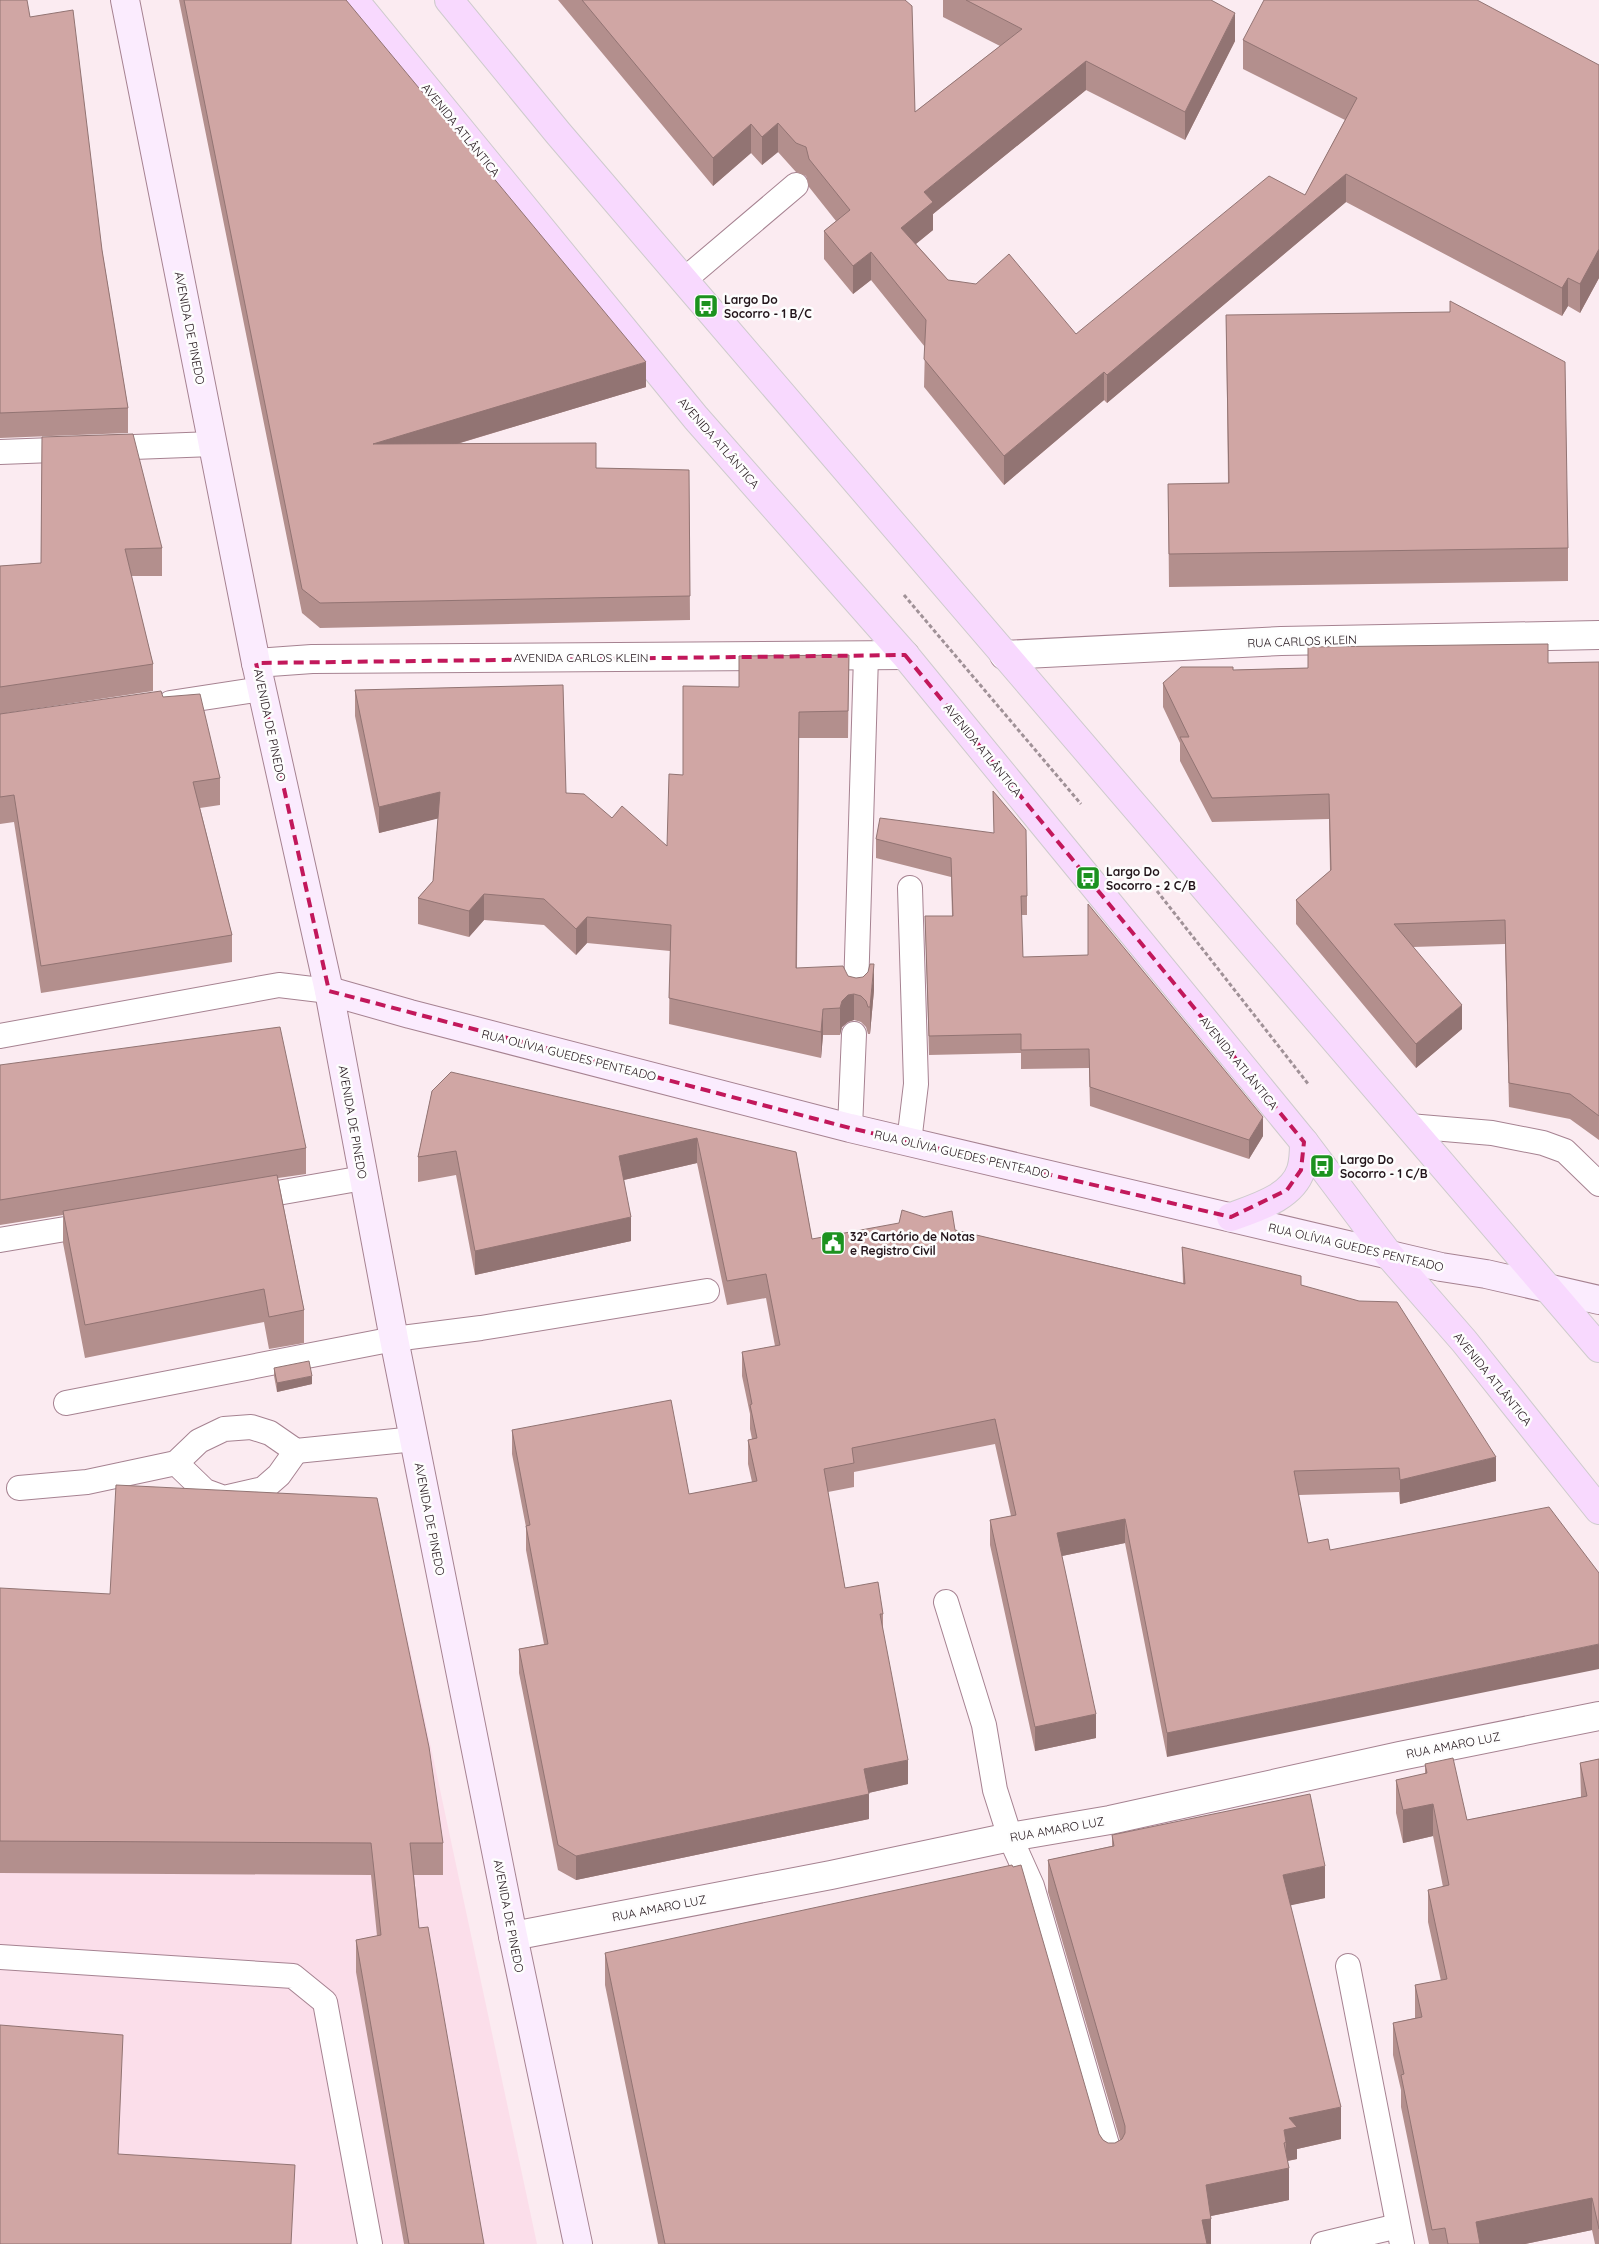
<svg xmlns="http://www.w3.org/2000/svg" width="1599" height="2244" font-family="Quicksand,sans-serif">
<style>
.built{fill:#fbdeea}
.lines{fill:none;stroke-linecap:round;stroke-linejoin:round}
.lane-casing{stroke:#a68291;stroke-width:26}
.street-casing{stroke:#a68291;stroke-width:30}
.secondary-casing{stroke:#a68291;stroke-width:30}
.primary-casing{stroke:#cecbcd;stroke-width:30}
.path{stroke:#a09197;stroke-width:3;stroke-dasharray:4 2.5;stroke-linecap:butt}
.lane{stroke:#fff;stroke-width:24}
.street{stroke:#fff;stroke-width:28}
.secondary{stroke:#fbecfe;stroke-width:28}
.primary{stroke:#f8d9fe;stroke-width:28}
.wall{fill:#b38f8d}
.shaded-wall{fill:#927473}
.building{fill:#d0a6a4;stroke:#927473}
.marked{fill:none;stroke:#c2185b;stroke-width:4;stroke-dasharray:10 6;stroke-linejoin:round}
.labels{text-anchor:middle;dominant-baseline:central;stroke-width:5;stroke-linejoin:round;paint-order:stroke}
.street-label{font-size:12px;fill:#22141a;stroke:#fdfdfd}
.poi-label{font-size:12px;font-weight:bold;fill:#22141a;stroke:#fdfdfd;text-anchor:start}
</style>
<rect width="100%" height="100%" fill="#fbebf1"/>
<!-- built -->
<path class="built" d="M 0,1633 L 407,1635 L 537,2244 L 0,2244 Z"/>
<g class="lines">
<defs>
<g id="lane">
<path d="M 684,280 L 796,185"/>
<path d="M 0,452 L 213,444"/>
<path d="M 170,703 L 262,689"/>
<path d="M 856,991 L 866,656"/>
<path d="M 0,1036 L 279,985 L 329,991"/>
<path d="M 1409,1126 L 1492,1133 L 1543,1143 L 1565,1151 L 1599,1184"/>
<path d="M 850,1128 L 854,1034"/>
<path d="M 909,1142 L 916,1084 L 910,888"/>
<path d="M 249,1198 L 363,1178"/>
<path d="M 0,1240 L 95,1224"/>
<path d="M 66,1403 L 394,1339 L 481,1328 L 707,1291"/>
<path d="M 176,1463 L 205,1491 L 224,1498 L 263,1489 L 279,1475 L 296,1451"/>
<path d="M 19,1488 L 87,1482 L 176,1463 L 199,1441 L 224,1429 L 251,1427 L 270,1433 L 296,1451 L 415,1439"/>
<path d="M 946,1602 L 984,1725 L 995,1790 L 1010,1837 L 1032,1886 L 1112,2162"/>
<path d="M 0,1957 L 293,1976 L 325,2002 L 370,2244"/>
<path d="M 1348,1966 L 1402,2244"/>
<path d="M 1323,2244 L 1398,2226"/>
</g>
<g id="street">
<path d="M 1004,655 L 1281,641 L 1599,635"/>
<path d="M 256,663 L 312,659 L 905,655"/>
<path d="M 513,1936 L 831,1875 L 1010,1837 L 1110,1820 L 1400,1756 L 1599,1716"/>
</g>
<g id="secondary">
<path d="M 125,0 L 256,663 L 329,991 L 394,1339 L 513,1936 L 578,2244"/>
<path d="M 329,991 L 410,1014 L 850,1128 L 1441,1267 L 1486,1274 L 1599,1300"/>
</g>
<g id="primary">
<path d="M 354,0 L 696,418 L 905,655 L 1304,1142 L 1389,1255 L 1464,1341 L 1599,1510"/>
<path d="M 449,0 L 558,133 L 706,306 L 1599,1348"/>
<path d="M 1231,1217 C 1255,1208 1292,1198 1301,1170 C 1304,1161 1304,1152 1304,1142"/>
</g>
</defs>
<!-- lane casing -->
<use href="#lane" class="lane-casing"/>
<!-- street casing -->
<use href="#street" class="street-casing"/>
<!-- secondary casing -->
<use href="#secondary" class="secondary-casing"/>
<!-- primary casing -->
<use href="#primary" class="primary-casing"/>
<!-- path -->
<g class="path">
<path d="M 904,595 L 1081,804"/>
<path d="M 1157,891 L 1309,1085"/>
</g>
<!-- lane -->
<use href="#lane" class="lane"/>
<!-- street -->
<use href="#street" class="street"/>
<!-- secondary -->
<use href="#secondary" class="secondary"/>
<!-- primary -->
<use href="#primary" class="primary"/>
</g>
<!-- wall -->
<g class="wall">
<path d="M 0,0 L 30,17 L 102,250 L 128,408 L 128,433 L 0,438 Z"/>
<path d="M 179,0 L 346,0 L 646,387 L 457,444 L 596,468 L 689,470 L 690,620 L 320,628 L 302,613 Z"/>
<path d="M 558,0 L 905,0 L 915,112 L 1000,46 L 943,17 L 943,0 L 1211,0 L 1235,41 L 1185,140 L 1086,90 L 933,214 L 933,230 L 916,244 L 948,280 L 1076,334 L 1305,195 L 1345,120 L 1243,69 L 1243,40 L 1599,65 L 1599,278 L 1580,313 L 1568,306 L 1562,316 L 1346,202 L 1107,403 L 1104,400 L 1004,485 L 924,387 L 925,347 L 871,280 L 853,294 L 824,259 L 824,231 L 836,221 L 809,187 L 806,176 L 796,172 L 778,152 L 762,165 L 751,153 L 713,186 Z"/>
<path d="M 1226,315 L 1568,548 L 1568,581 L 1169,587 L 1168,484 L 1228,483 Z"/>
<path d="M 42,437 L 162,548 L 162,576 L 131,576 L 153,664 L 153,691 L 0,714 L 163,697 L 220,778 L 220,805 L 200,808 L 232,935 L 232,962 L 41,993 L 14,822 L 0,824 L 0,566 L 41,563 Z"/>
<path d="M 1308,647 L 1548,663 L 1599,662 L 1599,1140 L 1570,1119 L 1509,1107 L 1505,944 L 1413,947 L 1462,1029 L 1416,1068 L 1296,924 L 1296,900 L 1330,871 L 1329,819 L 1212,822 L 1180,761 L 1180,743 L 1163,707 L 1163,683 L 1233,670 L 1308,668 Z"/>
<path d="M 849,655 L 848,738 L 799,738 L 797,968 L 848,976 L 874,990 L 870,1034 L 868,1034 L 866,1027 L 861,1022 L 854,1020 L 848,1022 L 842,1027 L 840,1035 L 823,1035 L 821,1058 L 669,1024 L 670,951 L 587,943 L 576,955 L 544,925 L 484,920 L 469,937 L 418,924 L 418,898 L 433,881 L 438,818 L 379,833 L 355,716 L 355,690 L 566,793 L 612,818 L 667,846 L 683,775 L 739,687 L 739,656 Z"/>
<path d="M 993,791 L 1027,896 L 1027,915 L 1021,915 L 1023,957 L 1263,1136 L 1249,1159 L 1090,1106 L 1089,1068 L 1021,1069 L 1021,1053 L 929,1055 L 925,916 L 952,916 L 951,877 L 876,858 L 876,839 L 994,833 Z"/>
<path d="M 0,1065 L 306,1148 L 306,1174 L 278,1178 L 304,1310 L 304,1343 L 269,1349 L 264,1322 L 85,1358 L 63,1243 L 63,1215 L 0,1225 Z"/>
<path d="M 432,1091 L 796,1152 L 812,1239 L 955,1230 L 1183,1283 L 1182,1247 L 1301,1285 L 1496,1481 L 1400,1504 L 1399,1492 L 1299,1495 L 1167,1757 L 1125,1543 L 1062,1556 L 1096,1738 L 1035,1751 L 990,1545 L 990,1520 L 1011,1516 L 995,1444 L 854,1472 L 854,1487 L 828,1492 L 845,1588 L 883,1614 L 883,1632 L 908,1784 L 868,1793 L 869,1819 L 576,1880 L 558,1870 L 519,1673 L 519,1649 L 544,1644 L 526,1550 L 526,1527 L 512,1454 L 512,1430 L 689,1494 L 752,1482 L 748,1464 L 748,1440 L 752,1439 L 750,1429 L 750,1414 L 742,1376 L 742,1352 L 775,1346 L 766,1298 L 727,1305 L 697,1163 L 624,1180 L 631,1241 L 475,1275 L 456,1175 L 418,1182 L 418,1157 Z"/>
<path d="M 274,1368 L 312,1384 L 277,1392 L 274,1376 Z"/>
<path d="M 0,1588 L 443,1843 L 443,1875 L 414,1875 L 419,1928 L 484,2244 L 404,2244 L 356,1972 L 356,1940 L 377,1936 L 371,1875 L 0,1873 Z"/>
<path d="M 1599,1759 L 1599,2244 L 1595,2244 L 1592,2230 L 1525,2244 L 1429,2244 L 1401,2107 L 1401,2090 L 1393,2055 L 1393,2023 L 1415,2018 L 1415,1985 L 1441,1981 L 1428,1922 L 1428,1890 L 1443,1887 L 1433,1836 L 1403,1843 L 1396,1813 L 1396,1780 L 1425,1774 L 1425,1764 L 1467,1820 L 1581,1797 L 1580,1763 Z"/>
<path d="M 1112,1835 L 1325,1898 L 1290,1905 L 1341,2139 L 1297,2149 L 1297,2159 L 1288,2161 L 1289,2200 L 1211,2216 L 1211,2244 L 658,2244 L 605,1985 L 605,1953 L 1099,2134 L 1103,2140 L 1108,2143 L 1115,2143 L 1120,2140 L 1048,1892 L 1048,1860 L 1112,1846 Z"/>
</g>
<!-- shaded-wall -->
<g class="shaded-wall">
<path d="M 1235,13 L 1235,41 L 1185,140 L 1185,112 Z"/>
<path d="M 1086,61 L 1086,90 L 933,214 L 933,230 L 901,256 L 901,228 L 924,192 Z"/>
<path d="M 778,123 L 778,152 L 762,165 L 762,137 Z"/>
<path d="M 751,124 L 751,153 L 713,186 L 713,158 Z"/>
<path d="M 1346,174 L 1346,202 L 1107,403 L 1107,375 Z"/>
<path d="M 1599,249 L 1599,278 L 1580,313 L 1580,284 Z"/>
<path d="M 871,252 L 871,280 L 853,294 L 853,266 Z"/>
<path d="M 1568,278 L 1568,306 L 1562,316 L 1562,288 Z"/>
<path d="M 646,362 L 646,387 L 373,469 L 373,444 Z"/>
<path d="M 1104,372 L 1104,400 L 1004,485 L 1004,456 Z"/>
<path d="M 440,792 L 440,818 L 379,833 L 379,807 Z"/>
<path d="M 484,894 L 484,920 L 469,937 L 469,911 Z"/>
<path d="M 587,917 L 587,943 L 576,955 L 576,929 Z"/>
<path d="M 874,964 L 874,990 L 870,1034 L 870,1007 Z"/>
<path d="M 854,994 L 854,1020 L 848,1022 L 842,1027 L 840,1035 L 840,1008 L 842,1001 L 848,995 Z"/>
<path d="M 1462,1005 L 1462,1029 L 1416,1068 L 1416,1044 Z"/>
<path d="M 823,1009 L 823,1035 L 821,1058 L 821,1032 Z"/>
<path d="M 1263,1117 L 1263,1136 L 1249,1159 L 1249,1140 Z"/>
<path d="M 697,1138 L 697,1163 L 619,1181 L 619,1156 Z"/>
<path d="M 631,1217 L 631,1241 L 475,1275 L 475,1251 Z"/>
<path d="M 312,1376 L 312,1384 L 277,1392 L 277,1383 Z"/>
<path d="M 1496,1457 L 1496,1481 L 1400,1504 L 1400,1480 Z"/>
<path d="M 1125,1519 L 1125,1543 L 1057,1557 L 1057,1533 Z"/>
<path d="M 1599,1644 L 1599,1669 L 1167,1757 L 1167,1733 Z"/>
<path d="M 1096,1714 L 1096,1738 L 1035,1751 L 1035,1727 Z"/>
<path d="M 908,1760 L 908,1784 L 864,1794 L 864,1769 Z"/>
<path d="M 869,1794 L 869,1819 L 576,1880 L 576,1856 Z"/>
<path d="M 1433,1804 L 1433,1836 L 1403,1843 L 1403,1810 Z"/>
<path d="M 1325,1866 L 1325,1898 L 1283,1907 L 1283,1875 Z"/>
<path d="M 1341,2107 L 1341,2139 L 1297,2149 L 1297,2159 L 1286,2161 L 1286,2142 L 1284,2130 L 1289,2118 Z"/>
<path d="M 1289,2168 L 1289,2200 L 1206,2217 L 1206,2185 Z"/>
<path d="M 1592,2198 L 1592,2230 L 1525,2244 L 1476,2244 L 1476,2222 Z"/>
<path d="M 1211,2219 L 1211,2244 L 1202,2244 L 1202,2220 Z"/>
</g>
<!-- building -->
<g class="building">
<path d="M 0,0 L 27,0 L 30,17 L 73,10 L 102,250 L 128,408 L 0,413 Z"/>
<path d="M 184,0 L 346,0 L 646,362 L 373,444 L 596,443 L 596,468 L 689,470 L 690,596 L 320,603 L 302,589 Z"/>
<path d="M 582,0 L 905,0 L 912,6 L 915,112 L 1022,29 L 966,0 L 1211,0 L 1235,13 L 1185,112 L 1086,61 L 924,192 L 933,202 L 901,228 L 948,280 L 976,284 L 1009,254 L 1076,334 L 1269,176 L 1305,195 L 1357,98 L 1243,40 L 1264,0 L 1477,0 L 1599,65 L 1599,249 L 1580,284 L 1568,278 L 1562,288 L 1346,174 L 1107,375 L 1104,372 L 1004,456 L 924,359 L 926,320 L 871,252 L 853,266 L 824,231 L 850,210 L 809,159 L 806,147 L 796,143 L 778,123 L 762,137 L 751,124 L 713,158 Z"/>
<path d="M 1450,301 L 1565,362 L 1568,548 L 1169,554 L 1168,484 L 1229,483 L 1226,315 L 1450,312 Z"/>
<path d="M 133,434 L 162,548 L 125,549 L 153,664 L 0,687 L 0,566 L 41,563 L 42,437 Z"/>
<path d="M 1548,644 L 1548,663 L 1599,662 L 1599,1116 L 1570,1094 L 1509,1083 L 1505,920 L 1394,924 L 1462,1005 L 1416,1044 L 1296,900 L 1331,870 L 1329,794 L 1212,798 L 1180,737 L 1189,737 L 1163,683 L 1181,667 L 1233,667 L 1233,670 L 1308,668 L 1308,647 Z"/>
<path d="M 849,655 L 848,711 L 799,712 L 796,968 L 843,966 L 848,976 L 856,978 L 863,977 L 868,972 L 870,964 L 874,964 L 870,1007 L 868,1007 L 866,1001 L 861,996 L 854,994 L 848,995 L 842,1001 L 840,1008 L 823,1009 L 821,1032 L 669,998 L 671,925 L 587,917 L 576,929 L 544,899 L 484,894 L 469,911 L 418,898 L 433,881 L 440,792 L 379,807 L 355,690 L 563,685 L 566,793 L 584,794 L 612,818 L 622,806 L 667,846 L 669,774 L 683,775 L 683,686 L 739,687 L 739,656 Z"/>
<path d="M 161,691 L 163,697 L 200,694 L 220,778 L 193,782 L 232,935 L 41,966 L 14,795 L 0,797 L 0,714 Z"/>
<path d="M 993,791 L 1026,830 L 1027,896 L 1021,896 L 1023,957 L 1088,955 L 1088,904 L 1263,1117 L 1249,1140 L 1090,1087 L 1089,1049 L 1021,1050 L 1021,1034 L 929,1036 L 925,916 L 953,916 L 951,858 L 876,839 L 880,818 L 994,833 Z"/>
<path d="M 280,1027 L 306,1148 L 0,1200 L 0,1065 Z"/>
<path d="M 451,1072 L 796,1152 L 812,1239 L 899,1223 L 902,1210 L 924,1217 L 952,1211 L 955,1230 L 1185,1284 L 1182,1247 L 1301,1276 L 1301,1285 L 1359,1301 L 1397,1302 L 1496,1457 L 1400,1480 L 1399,1468 L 1294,1471 L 1308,1543 L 1328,1539 L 1330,1550 L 1549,1507 L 1599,1573 L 1599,1644 L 1167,1733 L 1125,1519 L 1057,1533 L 1096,1714 L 1035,1727 L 990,1520 L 1016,1515 L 995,1419 L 852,1448 L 854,1463 L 824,1469 L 845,1588 L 878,1582 L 883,1614 L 880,1614 L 908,1760 L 864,1769 L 869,1794 L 576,1856 L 558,1845 L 519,1649 L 548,1644 L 526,1526 L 530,1525 L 512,1430 L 671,1400 L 689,1494 L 757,1481 L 748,1440 L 757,1438 L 750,1405 L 752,1404 L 742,1352 L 780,1345 L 766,1274 L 727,1281 L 697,1138 L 619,1156 L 631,1217 L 475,1251 L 456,1151 L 418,1157 L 432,1091 Z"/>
<path d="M 277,1175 L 304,1310 L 269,1317 L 264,1289 L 85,1325 L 63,1211 Z"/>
<path d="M 309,1361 L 312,1376 L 277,1383 L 274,1368 Z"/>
<path d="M 116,1485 L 377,1498 L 429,1747 L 443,1843 L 410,1843 L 419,1928 L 428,1927 L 484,2244 L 409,2244 L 356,1940 L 381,1935 L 371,1843 L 0,1841 L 0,1588 L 110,1594 Z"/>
<path d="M 1453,1758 L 1467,1820 L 1587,1796 L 1580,1763 L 1599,1759 L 1599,2229 L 1592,2198 L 1476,2222 L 1480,2244 L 1448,2244 L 1445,2228 L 1432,2230 L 1401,2075 L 1404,2074 L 1393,2023 L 1422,2017 L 1415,1985 L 1447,1979 L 1428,1890 L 1449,1885 L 1433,1804 L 1403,1810 L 1396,1780 L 1427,1773 L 1425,1764 Z"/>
<path d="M 1310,1794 L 1325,1866 L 1283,1875 L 1341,2107 L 1289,2118 L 1297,2127 L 1284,2130 L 1286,2142 L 1284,2143 L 1289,2168 L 1206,2185 L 1211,2219 L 1202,2220 L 1207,2244 L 665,2244 L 605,1953 L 1012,1865 L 1013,1867 L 1021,1865 L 1099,2134 L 1103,2140 L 1108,2143 L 1115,2143 L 1122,2139 L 1125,2133 L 1125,2126 L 1048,1860 L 1114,1846 L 1112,1835 Z"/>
<path d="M 0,2025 L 123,2035 L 118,2154 L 295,2165 L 291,2244 L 0,2244 Z"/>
</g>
<!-- marked area -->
<path class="marked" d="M 905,655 L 1304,1142 L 1301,1170 L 1287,1190 L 1231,1217 L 850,1128 L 329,991 L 256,663 Z"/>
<!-- icons -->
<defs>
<symbol id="bus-square" viewBox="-11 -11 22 22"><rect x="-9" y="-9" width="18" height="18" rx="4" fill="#1c921f" stroke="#fdfdfd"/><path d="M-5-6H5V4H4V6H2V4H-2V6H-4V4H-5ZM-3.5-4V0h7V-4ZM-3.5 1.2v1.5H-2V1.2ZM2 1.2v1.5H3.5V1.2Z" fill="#fff"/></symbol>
<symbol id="civic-square" viewBox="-11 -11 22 22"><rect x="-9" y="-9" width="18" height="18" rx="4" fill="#1c921f" stroke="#fdfdfd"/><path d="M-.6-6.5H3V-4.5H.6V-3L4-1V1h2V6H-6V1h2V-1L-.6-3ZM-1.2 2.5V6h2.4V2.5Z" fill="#fff"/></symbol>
</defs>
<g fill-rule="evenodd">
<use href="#bus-square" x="692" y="292" width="28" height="28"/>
<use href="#bus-square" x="1074" y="864" width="28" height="28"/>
<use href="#bus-square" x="1308" y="1152" width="28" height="28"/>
<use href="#civic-square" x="819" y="1229" width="28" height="28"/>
</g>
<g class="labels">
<!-- street labels -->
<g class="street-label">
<text transform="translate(461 130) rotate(51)">AVENIDA ATLÂNTICA</text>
<text transform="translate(190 328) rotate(79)">AVENIDA DE PINEDO</text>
<text transform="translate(719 443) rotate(49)">AVENIDA ATLÂNTICA</text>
<text transform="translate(1302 641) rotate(-2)">RUA CARLOS KLEIN</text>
<text x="581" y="657">AVENIDA CARLOS KLEIN</text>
<text transform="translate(270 725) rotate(78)">AVENIDA DE PINEDO</text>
<text transform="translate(983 750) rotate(51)">AVENIDA ATLÂNTICA</text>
<text transform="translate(569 1055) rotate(14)">RUA OLÍVIA GUEDES PENTEADO</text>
<text transform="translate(1239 1063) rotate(51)">AVENIDA ATLÂNTICA</text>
<text transform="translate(353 1122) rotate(80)">AVENIDA DE PINEDO</text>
<text transform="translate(962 1154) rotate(13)">RUA OLÍVIA GUEDES PENTEADO</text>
<text transform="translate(1356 1247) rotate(13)">RUA OLÍVIA GUEDES PENTEADO</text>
<text transform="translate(1493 1379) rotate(51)">AVENIDA ATLÂNTICA</text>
<text transform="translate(430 1519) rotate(79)">AVENIDA DE PINEDO</text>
<text transform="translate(1453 1745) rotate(-11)">RUA AMARO LUZ</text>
<text transform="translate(1057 1829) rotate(-10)">RUA AMARO LUZ</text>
<text transform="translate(659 1908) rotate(-11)">RUA AMARO LUZ</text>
<text transform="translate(509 1916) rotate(79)">AVENIDA DE PINEDO</text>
</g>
<!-- poi labels -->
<g class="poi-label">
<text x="724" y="299">Largo Do<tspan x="724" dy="14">Socorro - 1 B/C</tspan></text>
<text x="1106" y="871">Largo Do<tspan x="1106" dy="14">Socorro - 2 C/B</tspan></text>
<text x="1340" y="1159">Largo Do<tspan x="1340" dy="14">Socorro - 1 C/B</tspan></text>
<text x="850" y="1236">32º Cartório de Notas<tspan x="850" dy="14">e Registro Civil</tspan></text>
</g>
</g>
</svg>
